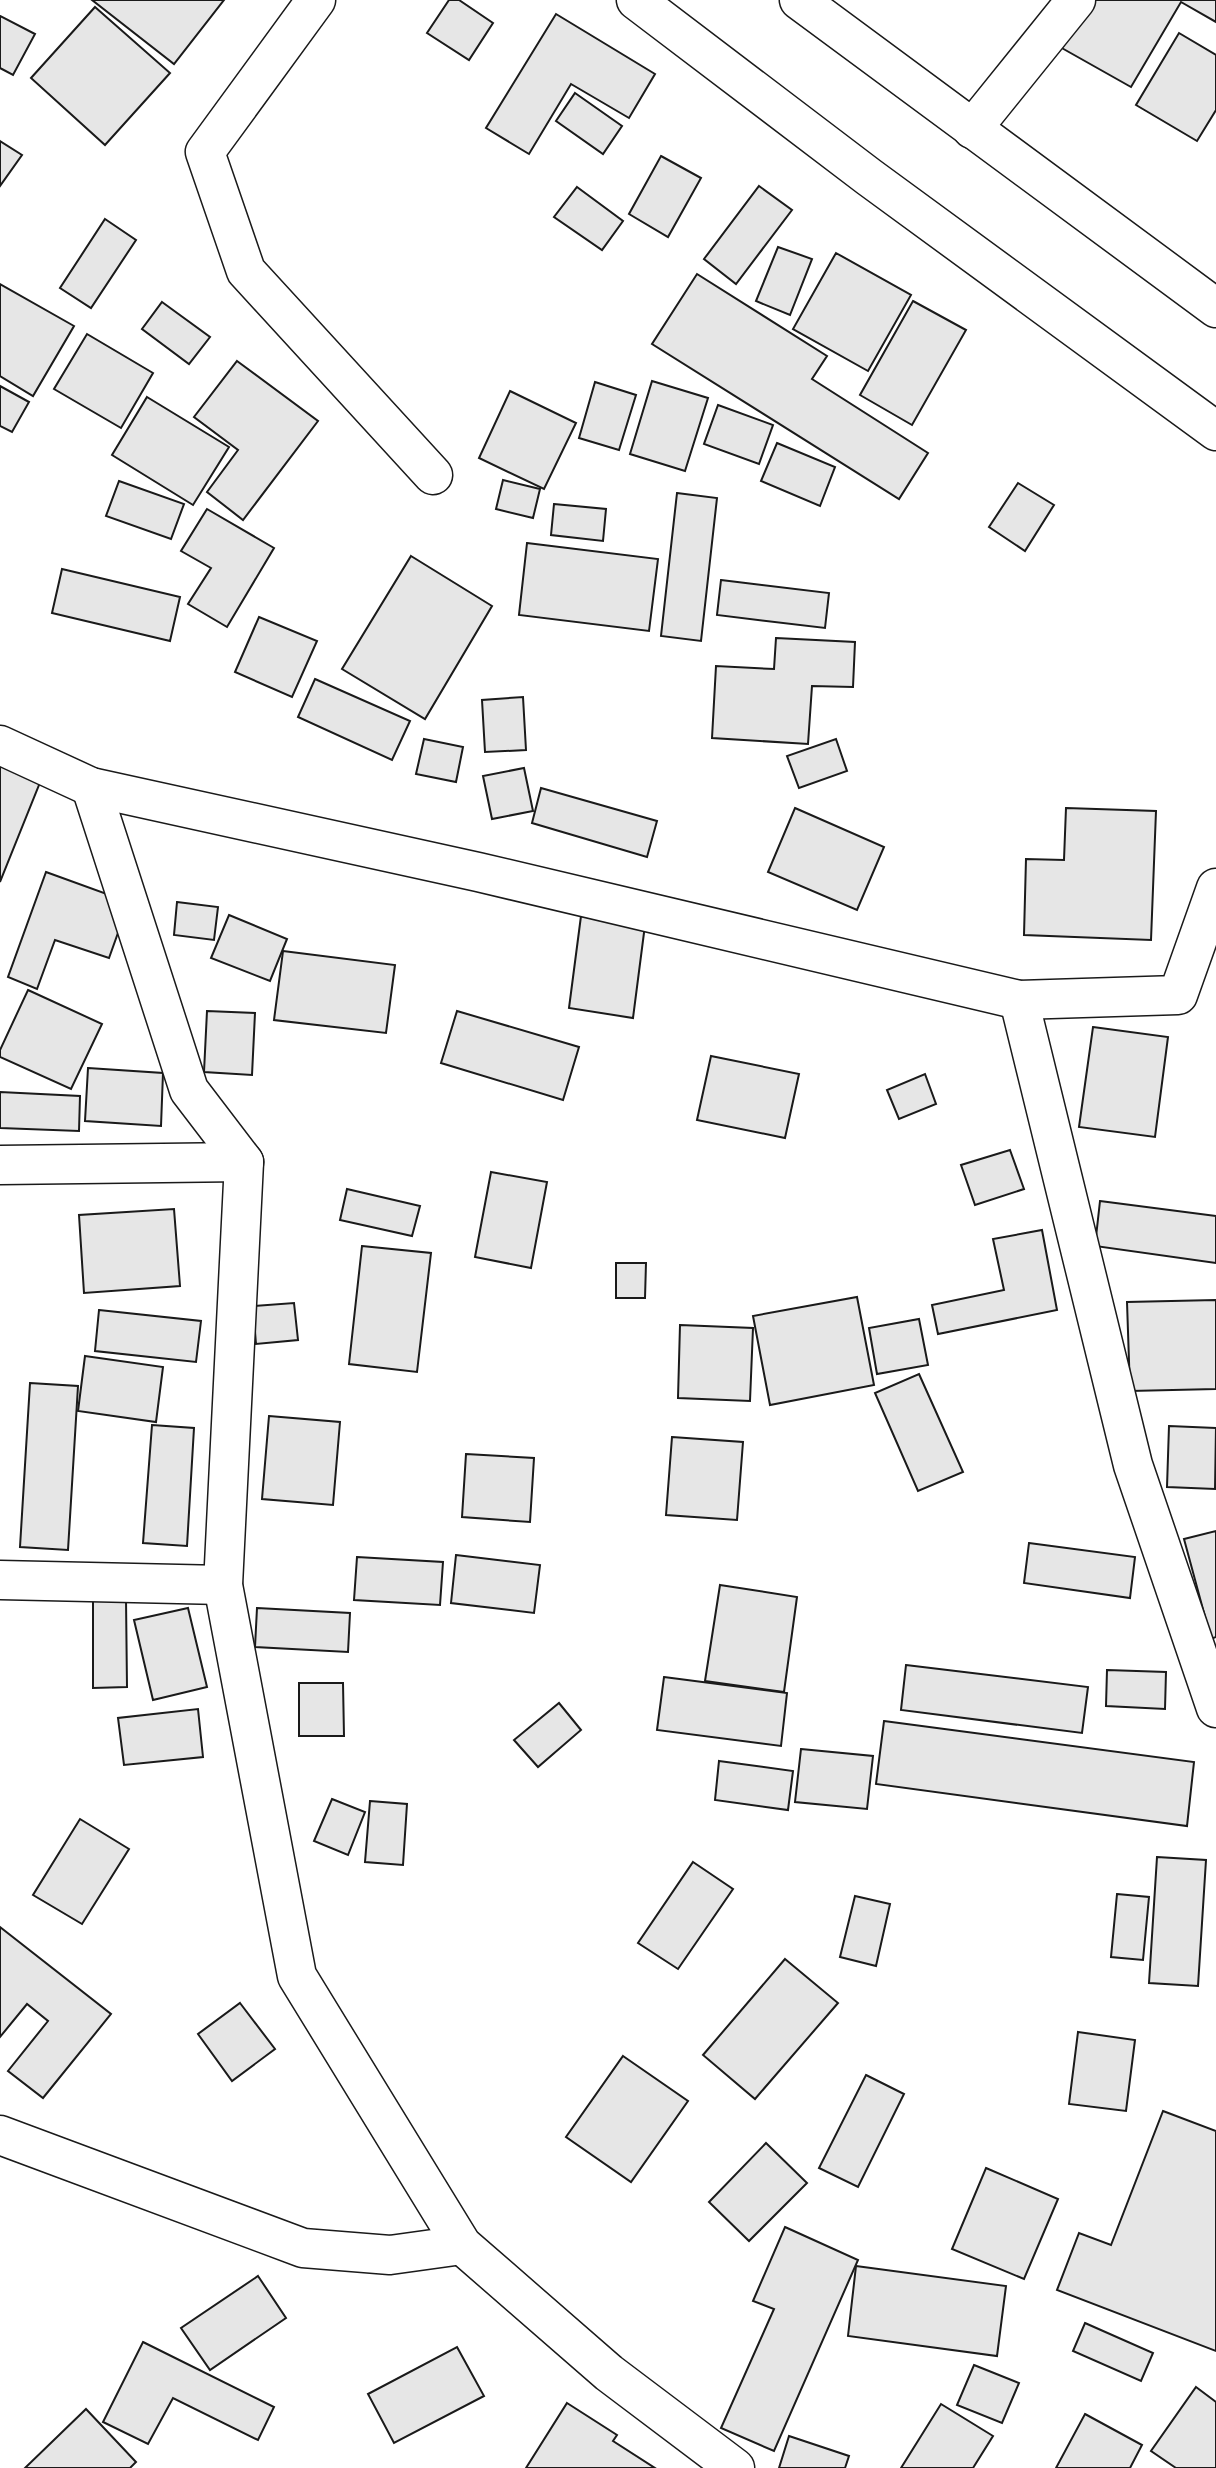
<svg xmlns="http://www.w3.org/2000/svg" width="1216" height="2468" font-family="Roboto,sans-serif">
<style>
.building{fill:#e6e6e6;stroke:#1a1a1a;stroke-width:2}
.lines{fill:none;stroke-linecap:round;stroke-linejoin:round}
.minor-casing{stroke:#1a1a1a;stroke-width:41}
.highway-casing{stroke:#1a1a1a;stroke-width:41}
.minor{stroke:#fff;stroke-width:38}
.highway{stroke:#fff;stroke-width:38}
</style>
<rect width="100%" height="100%" fill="#fff"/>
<!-- building -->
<g class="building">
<path d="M 92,0 L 224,0 L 174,64 Z"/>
<path d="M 449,0 L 459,0 L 493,23 L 469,60 L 427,33 Z"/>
<path d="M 1066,0 L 1216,0 L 1216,22 L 1181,2 L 1131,87 L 1044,38 Z"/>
<path d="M 95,7 L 170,73 L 105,145 L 31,78 Z"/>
<path d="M 556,14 L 655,74 L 629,118 L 571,84 L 529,154 L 486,128 Z"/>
<path d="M 0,16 L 35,34 L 13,75 L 0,68 Z"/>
<path d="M 1179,33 L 1216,55 L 1216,110 L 1197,141 L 1136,105 Z"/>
<path d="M 575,93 L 622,126 L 603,154 L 556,121 Z"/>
<path d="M 0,141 L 22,155 L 0,186 Z"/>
<path d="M 661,156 L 701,178 L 668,237 L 629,214 Z"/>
<path d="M 759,186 L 792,210 L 736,284 L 704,259 Z"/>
<path d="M 577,187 L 623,221 L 602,250 L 554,217 Z"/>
<path d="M 105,219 L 136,240 L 91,308 L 60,288 Z"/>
<path d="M 778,247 L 812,259 L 790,315 L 756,301 Z"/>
<path d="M 836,253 L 911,295 L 868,371 L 793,329 Z"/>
<path d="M 697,274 L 827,356 L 812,379 L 928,453 L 899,499 L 652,344 Z"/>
<path d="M 0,284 L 74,326 L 33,396 L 0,376 Z"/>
<path d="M 913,301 L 966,330 L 912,425 L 860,395 Z"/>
<path d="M 162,302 L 210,337 L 189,364 L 142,329 Z"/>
<path d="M 87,334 L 153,373 L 121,428 L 54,389 Z"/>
<path d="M 237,361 L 318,421 L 243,520 L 207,492 L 238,450 L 194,417 Z"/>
<path d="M 652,381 L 708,398 L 685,471 L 630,454 Z"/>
<path d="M 595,382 L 636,395 L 619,450 L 579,438 Z"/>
<path d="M 0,386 L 29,402 L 12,432 L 0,426 Z"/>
<path d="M 510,391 L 576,423 L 544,489 L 479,458 Z"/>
<path d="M 147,397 L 229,447 L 193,505 L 112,455 Z"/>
<path d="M 718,405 L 773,425 L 759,464 L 704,444 Z"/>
<path d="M 777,443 L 835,467 L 820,506 L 761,481 Z"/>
<path d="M 503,480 L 540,489 L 533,518 L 496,509 Z"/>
<path d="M 119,481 L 184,504 L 171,539 L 106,516 Z"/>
<path d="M 1018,483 L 1054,505 L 1025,551 L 989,527 Z"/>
<path d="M 677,493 L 717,498 L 701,641 L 661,636 Z"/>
<path d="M 554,504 L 606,509 L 603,541 L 551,535 Z"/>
<path d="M 207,509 L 274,548 L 227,627 L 188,604 L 211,568 L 181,551 Z"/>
<path d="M 527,543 L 658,559 L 649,631 L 519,615 Z"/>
<path d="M 411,556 L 492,606 L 425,719 L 342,669 Z"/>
<path d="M 62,569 L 180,597 L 170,641 L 52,613 Z"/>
<path d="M 721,580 L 829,593 L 825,628 L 717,615 Z"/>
<path d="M 259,617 L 317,641 L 292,697 L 235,672 Z"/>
<path d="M 776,638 L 855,642 L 853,687 L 812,686 L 808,744 L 712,738 L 716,666 L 774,669 Z"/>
<path d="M 315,679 L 410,721 L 392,760 L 298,717 Z"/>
<path d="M 523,697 L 526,750 L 485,752 L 482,700 Z"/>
<path d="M 424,739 L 463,747 L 456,782 L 416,774 Z"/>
<path d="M 836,739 L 847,771 L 799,788 L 787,756 Z"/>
<path d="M 0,752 L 45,770 L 0,882 Z"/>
<path d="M 524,768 L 533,811 L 492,819 L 483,776 Z"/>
<path d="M 541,788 L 657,821 L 647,857 L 532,823 Z"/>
<path d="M 795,808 L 884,847 L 857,910 L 768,872 Z"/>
<path d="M 1066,808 L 1156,811 L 1151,940 L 1024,935 L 1026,859 L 1064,860 Z"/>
<path d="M 46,872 L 129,902 L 109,958 L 55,940 L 37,989 L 8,977 Z"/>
<path d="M 177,902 L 218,907 L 214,940 L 174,935 Z"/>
<path d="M 229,915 L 287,939 L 270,981 L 211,958 Z"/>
<path d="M 581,916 L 645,925 L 633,1018 L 569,1008 Z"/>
<path d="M 283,951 L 395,965 L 386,1033 L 274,1020 Z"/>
<path d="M 28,990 L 102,1024 L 71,1089 L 0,1057 L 0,1050 Z"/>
<path d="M 207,1011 L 255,1013 L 252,1075 L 204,1072 Z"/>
<path d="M 457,1011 L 579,1047 L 563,1100 L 441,1063 Z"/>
<path d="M 1093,1027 L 1168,1037 L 1155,1137 L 1079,1127 Z"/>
<path d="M 711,1056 L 799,1074 L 785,1138 L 697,1120 Z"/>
<path d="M 88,1068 L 163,1073 L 161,1126 L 85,1121 Z"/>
<path d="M 925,1074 L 936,1104 L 899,1119 L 887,1090 Z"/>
<path d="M 0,1092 L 80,1096 L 79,1131 L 0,1128 Z"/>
<path d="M 1010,1150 L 1024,1189 L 975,1205 L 961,1165 Z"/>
<path d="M 491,1172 L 547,1182 L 531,1268 L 475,1257 Z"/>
<path d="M 347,1189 L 420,1206 L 412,1236 L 340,1220 Z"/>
<path d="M 1100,1201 L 1216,1216 L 1216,1263 L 1095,1246 Z"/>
<path d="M 174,1209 L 180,1286 L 84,1293 L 79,1215 Z"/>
<path d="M 1042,1230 L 1057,1310 L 938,1334 L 932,1305 L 1004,1290 L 993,1239 Z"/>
<path d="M 362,1246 L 431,1253 L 417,1372 L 349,1364 Z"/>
<path d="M 616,1263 L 646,1263 L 645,1298 L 616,1298 Z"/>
<path d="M 857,1297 L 874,1385 L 770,1405 L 753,1316 Z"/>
<path d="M 1216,1300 L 1216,1389 L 1130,1391 L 1127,1302 Z"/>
<path d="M 294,1303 L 298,1340 L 256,1344 L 253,1306 Z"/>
<path d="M 99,1310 L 201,1321 L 196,1362 L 95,1351 Z"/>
<path d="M 919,1319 L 928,1365 L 877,1374 L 869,1328 Z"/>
<path d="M 680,1325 L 753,1328 L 750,1401 L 678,1398 Z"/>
<path d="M 85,1356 L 163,1367 L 156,1422 L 78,1411 Z"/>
<path d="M 919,1374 L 963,1472 L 918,1491 L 875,1393 Z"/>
<path d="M 30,1383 L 78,1386 L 68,1550 L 20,1547 Z"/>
<path d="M 269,1416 L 340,1422 L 333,1505 L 262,1499 Z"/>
<path d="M 152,1425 L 194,1428 L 187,1546 L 143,1543 Z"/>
<path d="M 1169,1426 L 1216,1428 L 1215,1489 L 1167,1487 Z"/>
<path d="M 672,1437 L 743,1442 L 737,1520 L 666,1515 Z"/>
<path d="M 466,1454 L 534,1458 L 530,1522 L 462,1517 Z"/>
<path d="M 1216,1531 L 1216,1637 L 1211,1639 L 1184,1539 Z"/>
<path d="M 1029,1543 L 1135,1557 L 1130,1598 L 1024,1583 Z"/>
<path d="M 456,1555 L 540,1565 L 534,1613 L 451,1603 Z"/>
<path d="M 357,1557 L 443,1562 L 440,1605 L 354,1600 Z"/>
<path d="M 720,1585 L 797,1597 L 784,1692 L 705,1681 Z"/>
<path d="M 93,1599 L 126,1599 L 127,1687 L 93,1688 Z"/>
<path d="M 188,1608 L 207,1687 L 153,1700 L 134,1620 Z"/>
<path d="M 257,1608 L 350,1613 L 348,1652 L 255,1647 Z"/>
<path d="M 906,1665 L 1088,1687 L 1082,1733 L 901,1710 Z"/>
<path d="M 1107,1670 L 1166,1672 L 1165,1709 L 1106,1706 Z"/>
<path d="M 664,1677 L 787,1693 L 781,1746 L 657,1730 Z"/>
<path d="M 299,1683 L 343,1683 L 344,1736 L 299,1736 Z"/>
<path d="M 559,1703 L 581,1730 L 538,1767 L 514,1740 Z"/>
<path d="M 198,1709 L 203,1757 L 124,1765 L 118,1718 Z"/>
<path d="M 884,1721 L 1194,1762 L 1187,1826 L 876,1784 Z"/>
<path d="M 801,1749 L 873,1756 L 867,1809 L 795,1802 Z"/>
<path d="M 719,1761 L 793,1771 L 788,1810 L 715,1800 Z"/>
<path d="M 332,1799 L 365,1812 L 348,1855 L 314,1841 Z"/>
<path d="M 370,1801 L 407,1804 L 403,1865 L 365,1862 Z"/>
<path d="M 80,1819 L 129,1849 L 82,1924 L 33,1895 Z"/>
<path d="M 1157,1857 L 1206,1860 L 1198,1986 L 1149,1983 Z"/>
<path d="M 693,1862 L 733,1889 L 678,1969 L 638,1943 Z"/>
<path d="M 1117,1894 L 1149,1897 L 1143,1960 L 1111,1957 Z"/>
<path d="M 855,1896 L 890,1904 L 876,1966 L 840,1957 Z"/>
<path d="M 0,1927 L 111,2014 L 43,2098 L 8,2071 L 48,2021 L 27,2004 L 0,2037 Z"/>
<path d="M 785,1959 L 838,2003 L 755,2099 L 703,2055 Z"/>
<path d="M 240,2003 L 275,2049 L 232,2081 L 198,2034 Z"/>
<path d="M 1078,2032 L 1135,2040 L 1126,2111 L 1069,2104 Z"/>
<path d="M 623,2056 L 688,2101 L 631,2182 L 566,2137 Z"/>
<path d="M 866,2075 L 904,2094 L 858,2187 L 819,2168 Z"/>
<path d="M 1163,2111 L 1216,2131 L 1216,2351 L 1057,2290 L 1079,2233 L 1111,2245 Z"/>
<path d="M 766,2143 L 807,2183 L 749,2241 L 709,2202 Z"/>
<path d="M 986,2168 L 1058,2199 L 1024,2279 L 952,2249 Z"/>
<path d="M 785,2227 L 858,2260 L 774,2451 L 721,2428 L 774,2309 L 753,2301 Z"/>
<path d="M 856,2266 L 1006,2286 L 997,2356 L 848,2336 Z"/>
<path d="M 258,2276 L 286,2318 L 210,2370 L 181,2328 Z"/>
<path d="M 1085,2323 L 1153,2353 L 1141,2381 L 1073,2351 Z"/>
<path d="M 143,2342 L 274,2407 L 258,2440 L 173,2398 L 148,2444 L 103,2422 Z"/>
<path d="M 457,2347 L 484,2396 L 394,2443 L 368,2394 Z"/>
<path d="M 974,2365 L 1019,2383 L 1002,2423 L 957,2405 Z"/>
<path d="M 1196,2387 L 1216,2402 L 1216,2468 L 1176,2468 L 1151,2451 Z"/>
<path d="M 567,2403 L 617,2435 L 613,2441 L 655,2468 L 526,2468 Z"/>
<path d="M 941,2404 L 993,2436 L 973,2468 L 901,2468 Z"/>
<path d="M 86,2409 L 136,2462 L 130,2468 L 25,2468 Z"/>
<path d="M 1085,2414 L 1142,2445 L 1130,2468 L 1056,2468 Z"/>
<path d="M 789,2436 L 849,2456 L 845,2468 L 779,2468 Z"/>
</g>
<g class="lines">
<defs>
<g id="minor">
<path d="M 316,0 L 205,152 L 246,271 L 433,475"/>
<path d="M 972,129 L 1076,0"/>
<path d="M 0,745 L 91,787 L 478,872 L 1019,1000 L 1178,995 L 1216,888"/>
<path d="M 91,787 L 189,1090 L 244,1162 L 223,1585 L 297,1976 L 462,2245 L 609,2373 L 735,2468"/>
<path d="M 1019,1000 L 1133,1465 L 1216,1708"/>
<path d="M 0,1165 L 244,1162"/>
<path d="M 0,1580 L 223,1585"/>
<path d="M 0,2135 L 303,2248 L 390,2255 L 462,2245"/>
</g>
<g id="highway">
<path d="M 636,0 L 869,177 L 1216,431"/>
<path d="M 799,0 L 1216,308"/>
</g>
</defs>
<!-- minor casing -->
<use href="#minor" class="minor-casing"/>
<!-- highway casing -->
<use href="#highway" class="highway-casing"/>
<!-- minor -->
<use href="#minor" class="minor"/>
<!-- highway -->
<use href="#highway" class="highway"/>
</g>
</svg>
